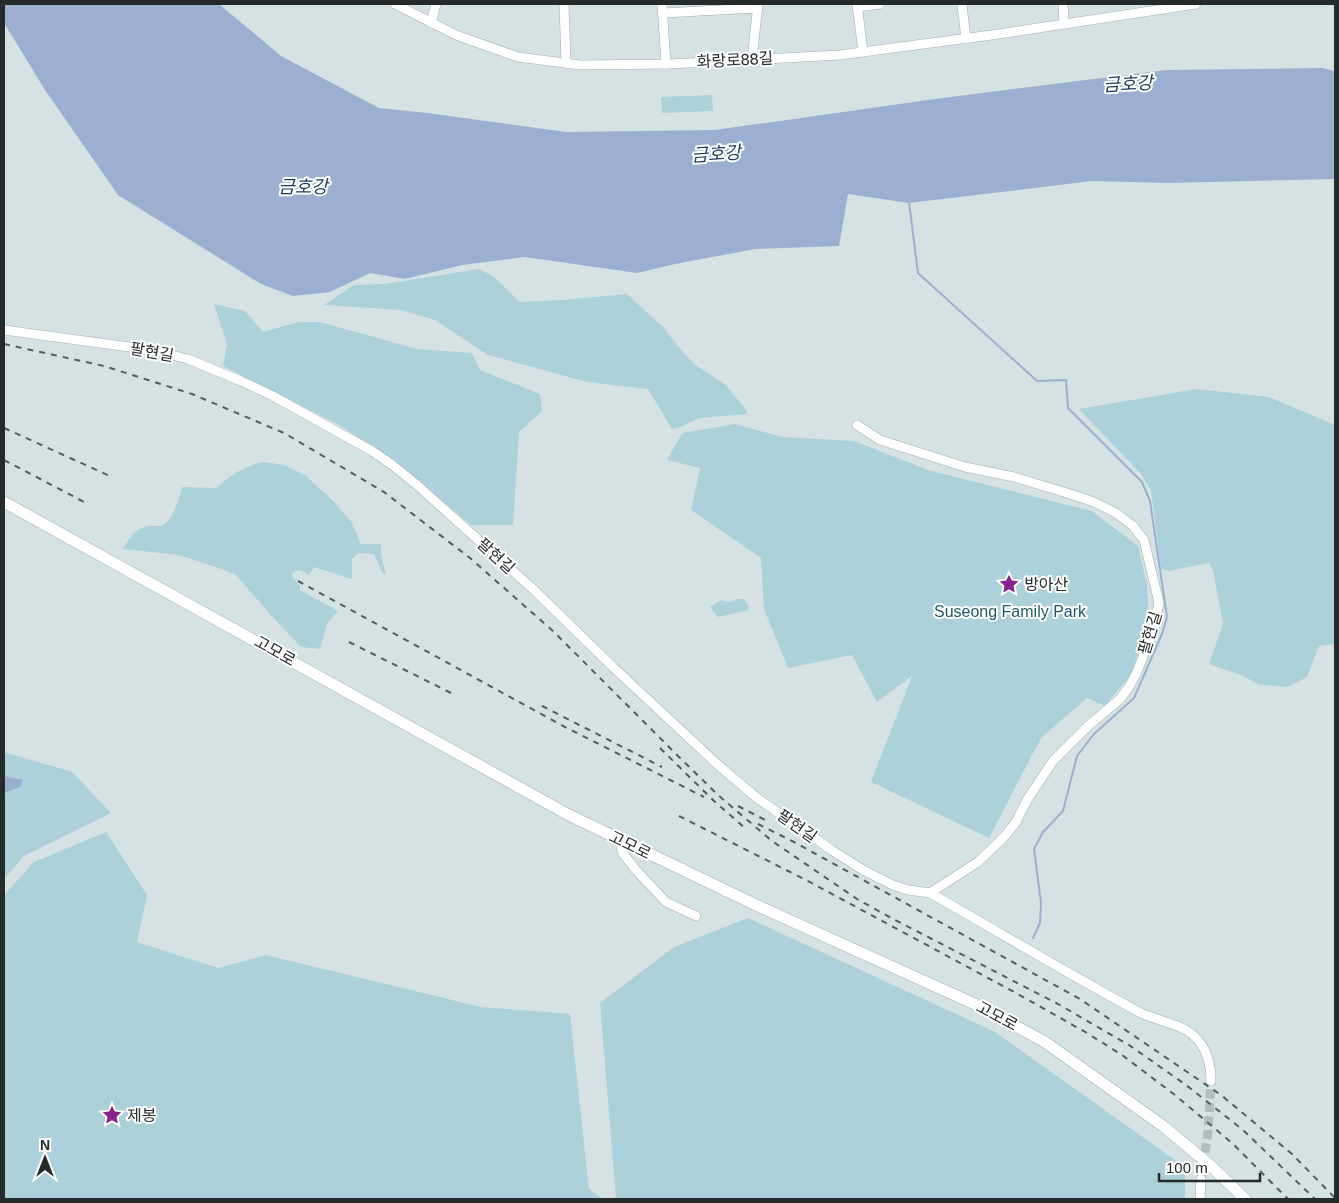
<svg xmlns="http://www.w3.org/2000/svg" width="1339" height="1203" font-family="Arial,'Noto Sans KR',sans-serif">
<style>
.green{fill:#add1da}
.water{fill:#9bb0d0}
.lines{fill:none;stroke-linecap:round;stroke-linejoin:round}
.stream{stroke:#9bb0d0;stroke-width:2}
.minor-tunnel{stroke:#b2bdbf;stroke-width:9;stroke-dasharray:9 4.5;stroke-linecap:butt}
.minor-casing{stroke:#a2aeb1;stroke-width:10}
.major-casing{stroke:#a2aeb1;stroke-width:12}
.minor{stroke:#fff;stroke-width:9}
.major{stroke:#fff;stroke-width:11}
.rail{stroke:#555c5e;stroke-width:2;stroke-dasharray:6 6;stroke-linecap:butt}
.labels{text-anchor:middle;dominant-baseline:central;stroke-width:4;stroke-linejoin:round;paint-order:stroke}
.street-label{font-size:16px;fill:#252a2b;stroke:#fff}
.poi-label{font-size:16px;fill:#252a2b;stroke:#fff;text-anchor:start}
.park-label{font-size:16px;fill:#1d5b68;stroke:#fff}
.water-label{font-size:18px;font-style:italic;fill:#1f3b65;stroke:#fff}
</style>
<rect width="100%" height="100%" fill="#d5e2e4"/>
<!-- green -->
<g class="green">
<path d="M 712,95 L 713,111 L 662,113 L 661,97 Z"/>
<path d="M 479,269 L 493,276 L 520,302 L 562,300 L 627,294 L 664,328 L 682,351 L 694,364 L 726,385 L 746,410 L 747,414 L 700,418 L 678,428 L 672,429 L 648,389 L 587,382 L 488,355 L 435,320 L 401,310 L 324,305 L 354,285 L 384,284 Z"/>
<path d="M 214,304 L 245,311 L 263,332 L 298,322 L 320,322 L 417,349 L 472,353 L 480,370 L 540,394 L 542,411 L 519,432 L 513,525 L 471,525 L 395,461 L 339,425 L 223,366 L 227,344 Z"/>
<path d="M 1196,389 L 1269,397 L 1335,425 L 1335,644 L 1319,646 L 1307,677 L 1288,687 L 1260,685 L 1241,675 L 1209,664 L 1223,624 L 1213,570 L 1209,563 L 1169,571 L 1161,569 L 1151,490 L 1141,474 L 1079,409 Z"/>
<path d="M 735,424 L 782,437 L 854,441 L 928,470 L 1092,511 L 1138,546 L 1147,585 L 1149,621 L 1130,676 L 1105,706 L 1087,698 L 1041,738 L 989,838 L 871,782 L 912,676 L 877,702 L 852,655 L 788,668 L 764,609 L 761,558 L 691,510 L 700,468 L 667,460 L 682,433 Z"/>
<path d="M 264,462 L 284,465 L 305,475 L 332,500 L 351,521 L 361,544 L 381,544 L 381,555 L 386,574 L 383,574 L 374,554 L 358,553 L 352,559 L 352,579 L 314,567 L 309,575 L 300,570 L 293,572 L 292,576 L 300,586 L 300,590 L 338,611 L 327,624 L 320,649 L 301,647 L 268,612 L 237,576 L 227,571 L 179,555 L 123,549 C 128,540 133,531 144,527 C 150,525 157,527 163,525 C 172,522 180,496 182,487 L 217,488 C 229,475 247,465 264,462 Z"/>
<path d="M 738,599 L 744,599 L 748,605 L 749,610 L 718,617 L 710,607 L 721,600 L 729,602 Z"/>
<path d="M 4,752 L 72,772 L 111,813 L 24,856 L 4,879 Z"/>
<path d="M 106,832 L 147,895 L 137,942 L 218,968 L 266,955 L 481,1007 L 570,1014 L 589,1189 L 603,1199 L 4,1199 L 4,895 L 34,862 Z"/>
<path d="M 748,918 L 995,1032 L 1185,1167 L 1185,1199 L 616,1199 L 600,1003 L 674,947 Z"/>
</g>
<!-- water -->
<g class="water">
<path d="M 4,4 L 219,4 L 281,56 L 379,108 L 427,113 L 566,132 L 715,130 L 935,99 L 1166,70 L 1322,68 L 1335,71 L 1335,179 L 1168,183 L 1092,181 L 909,203 L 848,194 L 839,246 L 755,249 L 675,264 L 637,273 L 525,257 L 462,265 L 405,279 L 370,273 L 330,292 L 293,296 L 261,284 L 118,195 L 45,90 L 4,23 Z"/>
<path d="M 4,776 L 23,780 L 20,787 L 4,793 Z"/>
</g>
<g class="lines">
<!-- stream -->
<path class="stream" d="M 909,202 L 918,273 L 1037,381 L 1066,380 L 1068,408 L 1142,482 L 1150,501 L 1167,617 L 1162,634 L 1134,698 L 1094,734 L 1077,756 L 1063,811 L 1043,832 L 1034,849 L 1041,903 L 1040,923 L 1033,938"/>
<!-- minor-tunnel -->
<path class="minor-tunnel" d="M 1201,1179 L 1208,1132 L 1211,1081"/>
<defs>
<g id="minor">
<path d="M 395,4 L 456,35 L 518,57 L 580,65 L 670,64 L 840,55 L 999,34 L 1196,4"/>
<path d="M 564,4 L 566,63"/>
<path d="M 662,4 L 666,64"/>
<path d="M 857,4 L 863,52"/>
<path d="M 962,4 L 966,39"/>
<path d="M 1063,4 L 1064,24"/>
<path d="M 857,7 L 880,4"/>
<path d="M 663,13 L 757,8"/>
<path d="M 431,23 L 436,4"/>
<path d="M 752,59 L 758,4"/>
<path d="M 4,330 L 151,350 L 188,359 L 241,381 L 273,396 L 372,451 L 391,464 L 417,485 L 533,589 L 613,667 L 717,764 L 757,798 L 833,851 L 863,870 L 893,885 L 908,890 L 930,893 C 999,932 1068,974 1139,1012 C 1156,1021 1180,1023 1194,1036 C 1207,1048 1211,1065 1211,1081"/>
<path d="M 857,425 L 880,440 L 965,467 L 1014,477 L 1067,493 L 1094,502 L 1116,513 L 1133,526 L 1144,540 L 1159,603 L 1154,628 L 1137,672 L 1129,687 L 1120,699 L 1088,726 L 1053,761 L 1027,800 L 1016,822 L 1005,836 L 978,862 L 930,893"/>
<path d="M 620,839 L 622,852 L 635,869 L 666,902 L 696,916"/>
<path d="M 1200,1199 L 1201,1179"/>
</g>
<path id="major" d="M 4,502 L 569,815 L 756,905 L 979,1006 L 1045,1042 L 1163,1126 L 1211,1166 L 1245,1199"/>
</defs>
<!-- minor casing -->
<use href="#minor" class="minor-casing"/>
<!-- major casing -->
<use href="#major" class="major-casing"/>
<!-- minor -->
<use href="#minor" class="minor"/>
<!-- major -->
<use href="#major" class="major"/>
<!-- rail -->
<g class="rail">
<path d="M 4,344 L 104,366 L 192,394 L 284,433 L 384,492 L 470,558 L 553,631 L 677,755 L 718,795 L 772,841 L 857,899 L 893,919 L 1058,1004 L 1129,1045 L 1186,1085 L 1243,1130 L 1315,1199"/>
<path d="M 4,428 L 112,477"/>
<path d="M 4,460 L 86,503"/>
<path d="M 298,581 L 565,727 L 704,797"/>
<path d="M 349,642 L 455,695"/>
<path d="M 542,706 L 662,767"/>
<path d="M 660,748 L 714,801 L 745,828"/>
<path d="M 738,806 L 769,822"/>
<path d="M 679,816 L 806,880 L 1016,993 L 1087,1033 L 1122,1055 L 1175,1095 L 1232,1143 L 1288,1199"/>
<path d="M 758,824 L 794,842 L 1080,999 L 1221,1095 L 1292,1154 L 1335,1198"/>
</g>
</g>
<!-- icons -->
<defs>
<symbol id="sight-bare" viewBox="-9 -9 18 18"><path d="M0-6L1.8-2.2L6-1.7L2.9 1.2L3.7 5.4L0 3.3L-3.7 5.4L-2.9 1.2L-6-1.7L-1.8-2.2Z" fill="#86238c" stroke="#fff" stroke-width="2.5" paint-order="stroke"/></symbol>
</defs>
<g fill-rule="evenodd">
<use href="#sight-bare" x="995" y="570" width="28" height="28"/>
<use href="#sight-bare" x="98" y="1101" width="28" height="28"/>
</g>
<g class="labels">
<!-- street labels -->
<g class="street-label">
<text transform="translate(735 60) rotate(-3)">화랑로88길</text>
<text transform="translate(152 352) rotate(10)">팔현길</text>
<text transform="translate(496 556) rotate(42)">팔현길</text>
<text transform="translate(1150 633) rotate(-73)">팔현길</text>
<text transform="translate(275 651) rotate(29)">고모로</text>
<text transform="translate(797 826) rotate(35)">팔현길</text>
<text transform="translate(630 845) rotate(26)">고모로</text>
<text transform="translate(997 1016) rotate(28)">고모로</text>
</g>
<!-- poi labels -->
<g class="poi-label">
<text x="1024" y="584">방아산</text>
<text x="127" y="1115">제봉</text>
</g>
<!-- park labels -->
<g class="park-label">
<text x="1010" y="611">Suseong Family Park</text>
</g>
<!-- water labels -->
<g class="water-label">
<text transform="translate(1128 84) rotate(-3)">금호강</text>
<text transform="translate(716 154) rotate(-4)">금호강</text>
<text x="303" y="187">금호강</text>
</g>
</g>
<!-- border -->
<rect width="1339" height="1203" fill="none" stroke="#252a2b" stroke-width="10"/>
<!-- north arrow -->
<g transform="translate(45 1158)" stroke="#ffffff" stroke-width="4" paint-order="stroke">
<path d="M0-4L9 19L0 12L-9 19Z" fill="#252a2b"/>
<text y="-8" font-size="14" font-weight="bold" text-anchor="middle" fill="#252a2b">N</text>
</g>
<!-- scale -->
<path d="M1159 1173v8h101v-8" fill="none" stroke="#252a2b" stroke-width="2.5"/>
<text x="1166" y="1173" font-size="15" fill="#252a2b" stroke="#ffffff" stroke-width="4" paint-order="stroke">100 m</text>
</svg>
